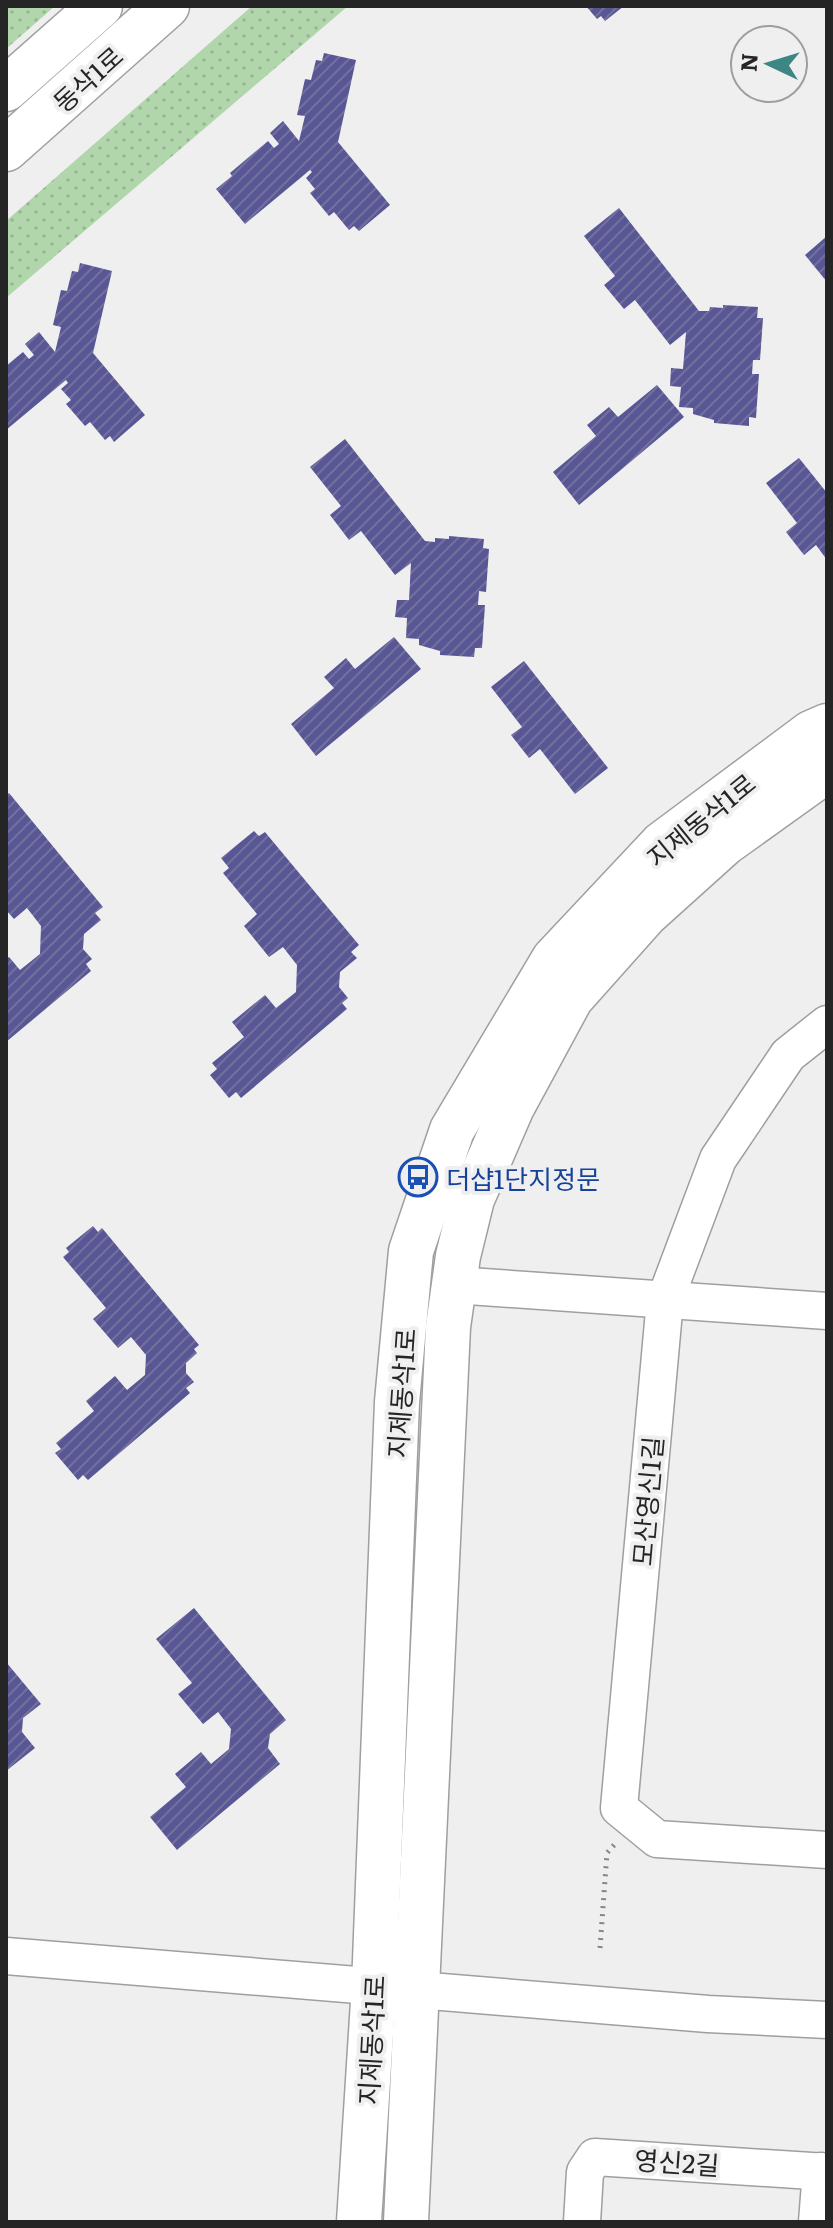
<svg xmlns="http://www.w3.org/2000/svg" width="833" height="2228" font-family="Literata,'Noto Sans KR',serif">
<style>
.grass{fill:url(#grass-dots)}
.building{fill:url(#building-hatch)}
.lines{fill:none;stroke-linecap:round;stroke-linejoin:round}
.street-casing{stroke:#9f9fa0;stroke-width:39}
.secondary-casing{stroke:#9f9fa0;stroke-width:47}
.path{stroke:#868687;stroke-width:5;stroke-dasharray:2 6;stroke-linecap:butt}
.street{stroke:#fff;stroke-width:36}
.secondary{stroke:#fff;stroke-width:44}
.labels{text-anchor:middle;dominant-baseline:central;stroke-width:8;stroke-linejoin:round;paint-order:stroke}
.street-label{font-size:26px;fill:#252526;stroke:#efeff0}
.transit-label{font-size:26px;fill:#164399;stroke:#efeff0;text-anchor:start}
</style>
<defs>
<pattern id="grass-dots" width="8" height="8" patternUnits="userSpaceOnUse" patternTransform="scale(2)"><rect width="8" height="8" fill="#b1d6ac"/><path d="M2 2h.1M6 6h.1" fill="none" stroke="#98b894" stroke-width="1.8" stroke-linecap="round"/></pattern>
<pattern id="building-hatch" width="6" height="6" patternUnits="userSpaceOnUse" patternTransform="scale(2)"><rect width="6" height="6" fill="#585695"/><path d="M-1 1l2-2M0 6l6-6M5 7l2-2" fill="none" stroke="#72709f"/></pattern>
</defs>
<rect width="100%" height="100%" fill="#efeff0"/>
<!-- grass -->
<g class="grass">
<path d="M 6,6 L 55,6 L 6,49 Z"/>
<path d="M 252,6 L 348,6 L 6,298 L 6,221 Z"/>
</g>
<!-- building -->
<g class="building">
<path d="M 586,6 L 624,6 L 605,21 L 601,16 L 597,19 Z"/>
<path d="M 324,53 L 356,60 L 338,142 L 390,205 L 359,231 L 354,226 L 349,230 L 334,212 L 329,216 L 310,193 L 315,189 L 306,178 L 312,172 L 310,170 L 245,224 L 216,189 L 232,176 L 230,173 L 268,141 L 274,148 L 279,144 L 270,133 L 283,121 L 299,141 L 305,116 L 297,115 L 305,79 L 311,80 L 316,60 L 322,61 Z"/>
<path d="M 619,208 L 699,311 L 709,311 L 710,307 L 723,308 L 723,305 L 758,307 L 757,318 L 763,318 L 760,360 L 753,360 L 752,374 L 759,374 L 756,418 L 749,417 L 749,426 L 714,423 L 714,420 L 693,414 L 693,408 L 679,407 L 681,387 L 670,386 L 671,368 L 683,369 L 686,332 L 670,345 L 635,300 L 624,309 L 604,285 L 615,276 L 584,236 Z"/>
<path d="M 827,236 L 827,282 L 805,255 Z"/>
<path d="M 80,263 L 112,271 L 93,353 L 145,415 L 114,442 L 110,436 L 105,440 L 90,422 L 85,426 L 66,404 L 71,400 L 61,389 L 68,383 L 66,380 L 6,430 L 6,366 L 23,352 L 29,359 L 34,355 L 25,344 L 39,332 L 55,352 L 61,327 L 53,325 L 61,290 L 67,291 L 72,271 L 78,272 Z"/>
<path d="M 657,385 L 684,417 L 579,505 L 553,472 L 596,436 L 587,425 L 609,407 L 618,417 Z"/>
<path d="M 345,439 L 425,541 L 435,542 L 435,538 L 449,539 L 449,536 L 484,539 L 483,548 L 489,549 L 486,592 L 479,591 L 478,605 L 485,605 L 482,648 L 475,648 L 474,657 L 440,655 L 440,651 L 419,645 L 419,639 L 406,638 L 407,618 L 395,617 L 397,600 L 409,600 L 411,563 L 395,575 L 361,531 L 349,540 L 330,515 L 341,506 L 310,467 Z"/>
<path d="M 799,458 L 827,493 L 827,560 L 816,545 L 804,555 L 786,532 L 797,523 L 766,483 Z"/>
<path d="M 394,637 L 421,669 L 316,756 L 291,724 L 334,688 L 324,677 L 346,658 L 355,669 Z"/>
<path d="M 524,661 L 608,768 L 575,794 L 540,749 L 529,758 L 511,735 L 522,727 L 491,687 Z"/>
<path d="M 9,793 L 103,907 L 95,913 L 101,920 L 84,934 L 83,949 L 92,959 L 86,964 L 91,971 L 6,1042 L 6,959 L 9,957 L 20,970 L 40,954 L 41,926 L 27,908 L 14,919 L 6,910 L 6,796 Z"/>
<path d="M 254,831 L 259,836 L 265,832 L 359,945 L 351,952 L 357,958 L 340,972 L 339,987 L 348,998 L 342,1003 L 347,1009 L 241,1098 L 236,1092 L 229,1098 L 210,1075 L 217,1069 L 212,1063 L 244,1037 L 232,1022 L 265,995 L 276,1008 L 296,992 L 297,965 L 283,947 L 269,957 L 244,926 L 257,914 L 223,873 L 229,868 L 221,858 Z"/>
<path d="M 93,1226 L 98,1232 L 102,1228 L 199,1345 L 194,1349 L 197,1353 L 186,1363 L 186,1373 L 194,1382 L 186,1388 L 190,1393 L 88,1480 L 83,1475 L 78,1480 L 55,1453 L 61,1449 L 56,1443 L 94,1411 L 86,1401 L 115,1376 L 127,1390 L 145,1375 L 146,1355 L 131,1337 L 118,1348 L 93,1319 L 106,1308 L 63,1257 L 69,1252 L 66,1248 Z"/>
<path d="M 194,1608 L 286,1720 L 270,1734 L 268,1748 L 280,1764 L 177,1850 L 150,1817 L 186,1787 L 175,1774 L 201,1752 L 211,1764 L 229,1749 L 231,1729 L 218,1712 L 203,1724 L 178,1694 L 192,1683 L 156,1639 Z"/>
<path d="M 6,1662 L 41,1704 L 23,1718 L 22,1732 L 35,1748 L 6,1771 Z"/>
</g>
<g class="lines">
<defs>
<g id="street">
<path d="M 827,1024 L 788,1055 L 718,1159 L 665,1300 L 619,1808 L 657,1839 L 827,1850"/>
<path d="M 454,1285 L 827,1311"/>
<path d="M 6,1956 L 708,2014 L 827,2020"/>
<path d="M 582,2222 L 585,2172 L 595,2157 L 827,2172"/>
<path d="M 817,2222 L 821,2171"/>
</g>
<g id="secondary">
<path d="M 6,89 L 100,6"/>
<path d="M 6,149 L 167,6"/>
<path d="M 359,2222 L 374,1986 L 397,1402 L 411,1251 L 452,1130 L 554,959 L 662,844 L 811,733 L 827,726"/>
<path d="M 406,2222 L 448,1327 L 458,1256 L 472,1199 L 512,1107 L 571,998 L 645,915 L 725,843 L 827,770"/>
</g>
</defs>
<!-- street casing -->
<use href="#street" class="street-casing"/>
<!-- secondary casing -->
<use href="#secondary" class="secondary-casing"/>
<!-- path -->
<path class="path" d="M 600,1948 L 607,1853 L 615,1844"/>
<!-- street -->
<use href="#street" class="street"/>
<!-- secondary -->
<use href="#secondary" class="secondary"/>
</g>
<!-- icons -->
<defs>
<symbol id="bus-ring" viewBox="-11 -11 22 22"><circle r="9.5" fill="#efeff0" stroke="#1a4fb4" stroke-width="1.5"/><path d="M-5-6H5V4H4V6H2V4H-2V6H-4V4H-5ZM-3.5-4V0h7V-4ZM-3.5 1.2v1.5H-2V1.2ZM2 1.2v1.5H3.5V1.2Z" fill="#1a4fb4"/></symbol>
</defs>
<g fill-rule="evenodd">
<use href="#bus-ring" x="396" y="1155" width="44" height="44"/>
</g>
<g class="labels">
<!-- street labels -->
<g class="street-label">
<text transform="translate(87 78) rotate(-42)">동삭1로</text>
<text transform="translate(700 819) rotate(-39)">지제동삭1로</text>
<text transform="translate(400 1393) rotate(-86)">지제동삭1로</text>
<text transform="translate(646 1501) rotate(-85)">모산영신1길</text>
<text transform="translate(370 2040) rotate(-87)">지제동삭1로</text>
<text transform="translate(677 2161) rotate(4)">영신2길</text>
</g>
<!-- transit labels -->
<g class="transit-label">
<text x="446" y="1177">더샵1단지정문</text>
</g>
</g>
<!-- border -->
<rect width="833" height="2228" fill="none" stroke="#252526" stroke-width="16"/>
<!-- north arrow -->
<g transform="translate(769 64) rotate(274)"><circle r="38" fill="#efeff0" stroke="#9e9e9f" stroke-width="2"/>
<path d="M0-6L14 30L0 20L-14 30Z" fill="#3e8683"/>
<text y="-12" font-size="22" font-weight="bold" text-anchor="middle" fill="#252526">N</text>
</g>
</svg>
